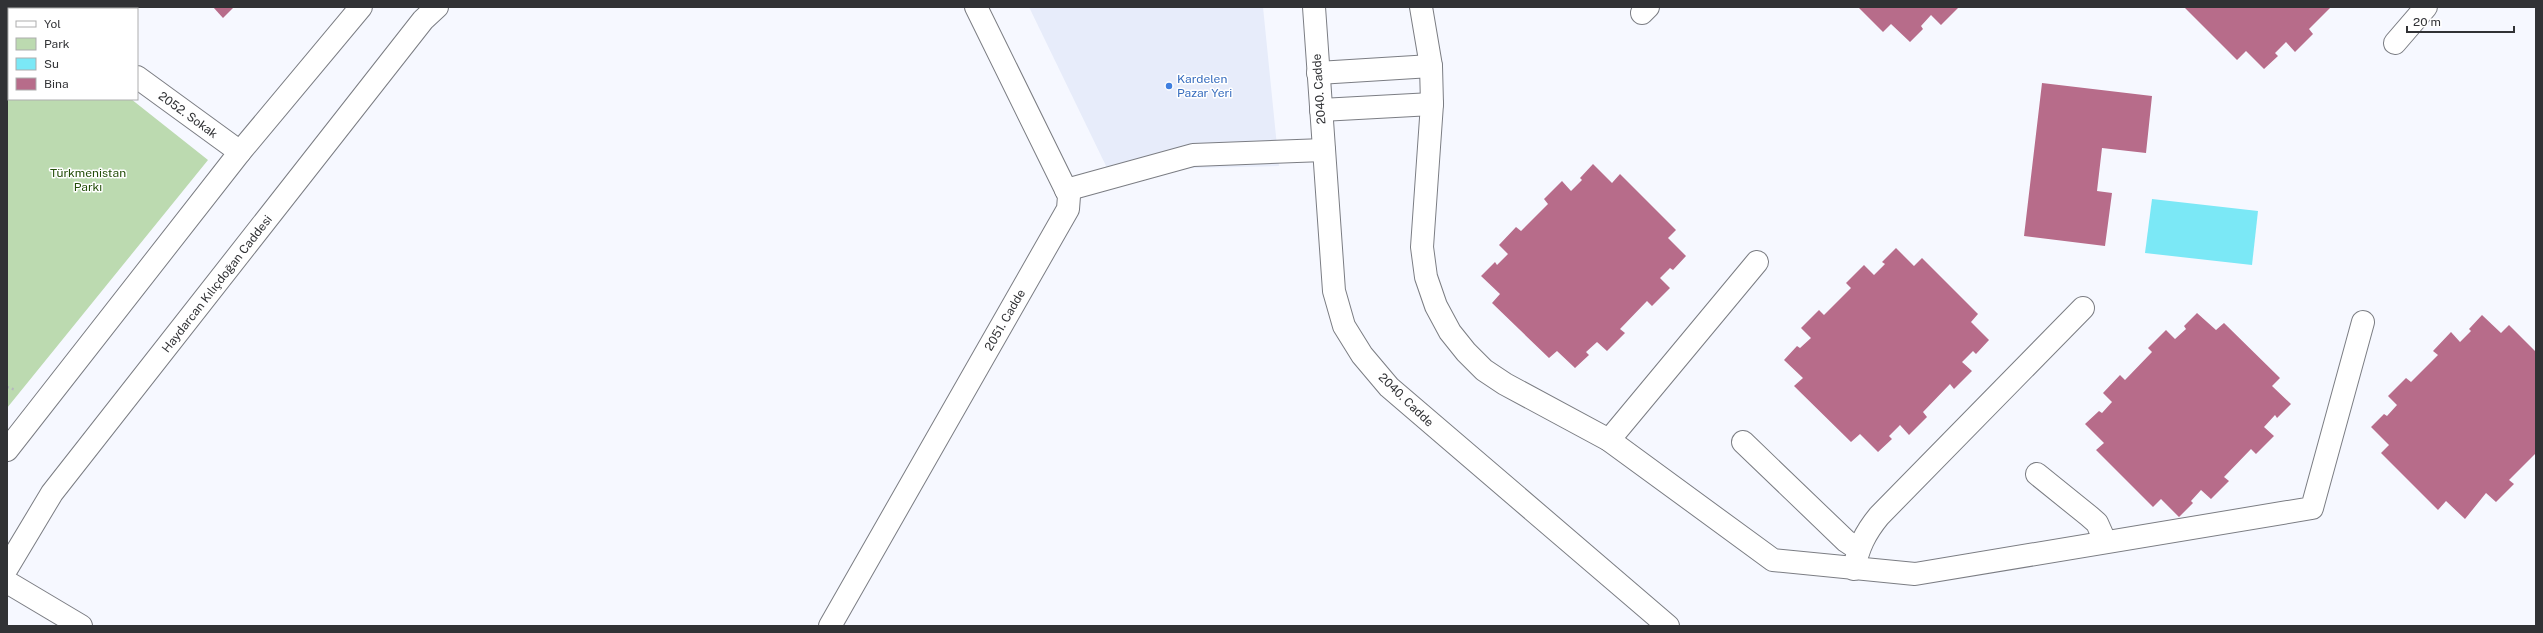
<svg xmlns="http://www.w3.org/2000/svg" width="2543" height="633" font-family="'Public Sans',sans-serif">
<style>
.built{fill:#e7ecfa}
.green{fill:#bcdab0}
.water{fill:#7be8f6}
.building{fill:#b76c8a}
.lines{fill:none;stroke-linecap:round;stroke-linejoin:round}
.minor-casing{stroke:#7b7d83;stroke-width:24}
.major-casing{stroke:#7b7d83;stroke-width:24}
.path{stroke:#b5b7bd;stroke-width:2.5;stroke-dasharray:2 3;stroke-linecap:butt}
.minor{stroke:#fff;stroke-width:22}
.major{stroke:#fff;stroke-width:22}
.shop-dot{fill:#3f7fe0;stroke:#fff;stroke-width:1.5}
.labels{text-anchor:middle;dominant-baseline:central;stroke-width:3;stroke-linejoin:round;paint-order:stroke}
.shop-label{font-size:12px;fill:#366cbe;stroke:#fff;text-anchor:start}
.street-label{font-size:12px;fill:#313235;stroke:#fff}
.park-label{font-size:12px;fill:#234d09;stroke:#fff}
</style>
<rect width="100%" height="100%" fill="#f6f8ff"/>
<!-- built -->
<path class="built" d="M 1029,7 L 1263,7 L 1279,166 L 1108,170 Z"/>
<!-- green -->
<path class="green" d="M 7,7 L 17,9 L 9,9 L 9,99 L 131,99 L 208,160 L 7,408 Z"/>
<!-- water -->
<path class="water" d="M 2152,199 L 2258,211 L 2252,265 L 2145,253 Z"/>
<!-- building -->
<g class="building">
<path d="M 213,7 L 234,7 L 223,18 Z"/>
<path d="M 1858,7 L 1959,7 L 1941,25 L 1931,15 L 1921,26 L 1923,29 L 1910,42 L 1891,24 L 1883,32 Z"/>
<path d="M 2184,7 L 2331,7 L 2309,29 L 2313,34 L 2295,52 L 2286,42 L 2275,53 L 2278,56 L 2264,69 L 2246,51 L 2237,60 Z"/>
<path d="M 2042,83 L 2152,96 L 2146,153 L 2102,148 L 2097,191 L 2112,193 L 2105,246 L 2024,236 Z"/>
<path d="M 1593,164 L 1612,183 L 1620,174 L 1676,230 L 1668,238 L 1686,256 L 1673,270 L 1670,268 L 1660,278 L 1670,288 L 1652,306 L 1647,301 L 1620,329 L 1625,333 L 1607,351 L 1597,342 L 1586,352 L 1589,355 L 1575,368 L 1557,351 L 1549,358 L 1492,303 L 1500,294 L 1481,276 L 1495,262 L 1497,265 L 1508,254 L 1499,245 L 1516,227 L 1521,231 L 1548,204 L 1544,199 L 1562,181 L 1571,191 L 1582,180 L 1580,178 Z"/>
<path d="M 1896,248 L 1914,266 L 1922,258 L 1978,314 L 1971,322 L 1989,340 L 1976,354 L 1973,351 L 1962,362 L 1972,371 L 1954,389 L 1950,384 L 1923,412 L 1927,417 L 1909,435 L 1900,425 L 1889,436 L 1892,439 L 1878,452 L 1860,434 L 1851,442 L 1794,386 L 1803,378 L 1784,360 L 1797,346 L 1800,348 L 1811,338 L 1801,328 L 1819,310 L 1824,315 L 1851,288 L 1846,283 L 1864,265 L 1874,275 L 1885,264 L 1882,262 Z"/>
<path d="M 2197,313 L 2216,330 L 2224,323 L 2280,378 L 2272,386 L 2291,404 L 2277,418 L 2275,415 L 2264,427 L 2274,436 L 2256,454 L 2251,449 L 2224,477 L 2229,481 L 2211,499 L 2201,490 L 2191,501 L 2193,503 L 2179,517 L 2161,499 L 2153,507 L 2096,450 L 2104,443 L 2085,424 L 2099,411 L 2102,413 L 2112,402 L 2103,393 L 2120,375 L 2125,380 L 2152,352 L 2148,348 L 2166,330 L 2175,339 L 2186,329 L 2184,326 Z"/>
<path d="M 2482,315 L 2501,333 L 2509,325 L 2536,352 L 2536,453 L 2509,480 L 2514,484 L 2496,502 L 2486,493 L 2465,519 L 2446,501 L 2438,510 L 2381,453 L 2389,445 L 2371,427 L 2384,414 L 2387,416 L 2397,405 L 2388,396 L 2406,378 L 2411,382 L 2438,355 L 2433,351 L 2451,332 L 2460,342 L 2471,331 L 2469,329 Z"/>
</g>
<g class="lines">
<defs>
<g id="minor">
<path d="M 41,7 L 43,9"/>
<path d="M 1314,7 L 1334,291 L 1344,326 L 1362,355 L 1389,387 L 1668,626"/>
<path d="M 1421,7 L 1431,66 L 1432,104 L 1422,247 L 1426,277 L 1436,306 L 1450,332 L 1466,352 L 1484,370 L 1505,384 L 1609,440 L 1773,560 L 1915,574 L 2312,508 L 2363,322"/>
<path d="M 1642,13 L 1648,7"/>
<path d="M 2395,43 L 2426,7"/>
<path d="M 1318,73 L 1431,66"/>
<path d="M 137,77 L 240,152"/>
<path d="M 1321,110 L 1432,104"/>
<path d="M 1066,190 L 1193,155 L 1324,150"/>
<path d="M 1609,440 L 1757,262"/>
<path d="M 1743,442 L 1846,541 L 1858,549"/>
<path d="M 2037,474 L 2089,516 L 2097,523 L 2105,541"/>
<path d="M 1854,569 C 1858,548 1865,533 1879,516 L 2083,308"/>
<path d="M 830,626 L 1068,209 L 1069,196 L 976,7"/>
</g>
<g id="major">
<path d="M 7,450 L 240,152 L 361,7"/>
<path d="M 7,568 L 52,493 L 423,20 L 437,7"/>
<path d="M 7,582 L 81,626"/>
</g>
</defs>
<!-- minor casing -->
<use href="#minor" class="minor-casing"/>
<!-- major casing -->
<use href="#major" class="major-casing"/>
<!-- path -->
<g class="path">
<path d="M 7,15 L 9,13"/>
<path d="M 7,387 L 16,390"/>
</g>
<!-- minor -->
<use href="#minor" class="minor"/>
<!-- major -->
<use href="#major" class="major"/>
</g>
<!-- markers -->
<circle class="shop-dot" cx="1169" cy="86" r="4"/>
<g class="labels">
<!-- shop labels -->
<g class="shop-label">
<text x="1177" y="79">Kardelen<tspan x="1177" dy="14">Pazar Yeri</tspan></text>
</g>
<!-- street labels -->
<g class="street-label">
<text transform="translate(1319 89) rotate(-94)">2040. Cadde</text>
<text transform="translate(188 115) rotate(36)">2052. Sokak</text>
<text transform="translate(217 284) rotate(-52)">Haydarcan Kılıçdoğan Caddesi</text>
<text transform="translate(1005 320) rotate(-60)">2051. Cadde</text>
<text transform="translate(1406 400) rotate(44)">2040. Cadde</text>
</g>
<!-- park labels -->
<g class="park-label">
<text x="88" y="173">Türkmenistan<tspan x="88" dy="14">Parkı</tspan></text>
</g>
</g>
<!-- border -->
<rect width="2543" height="633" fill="none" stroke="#313235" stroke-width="16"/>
<!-- legend -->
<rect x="8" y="8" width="130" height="92" fill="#ffffff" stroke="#adadae"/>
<rect x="16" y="21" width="20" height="6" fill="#ffffff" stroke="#adadae"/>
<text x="44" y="28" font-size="12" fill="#313235">Yol</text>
<rect x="16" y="38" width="20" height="12" fill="#bcdab0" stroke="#adadae"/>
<text x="44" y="48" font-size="12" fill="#313235">Park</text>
<rect x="16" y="58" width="20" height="12" fill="#7be8f6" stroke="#adadae"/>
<text x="44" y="68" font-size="12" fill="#313235">Su</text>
<rect x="16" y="78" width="20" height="12" fill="#b76c8a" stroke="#adadae"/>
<text x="44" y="88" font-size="12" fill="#313235">Bina</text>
<!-- scale -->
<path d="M2407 26v6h107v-6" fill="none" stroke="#313235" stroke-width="2"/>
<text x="2413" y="26" font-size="12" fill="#313235" stroke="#ffffff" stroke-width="3" paint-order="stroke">20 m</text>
</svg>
